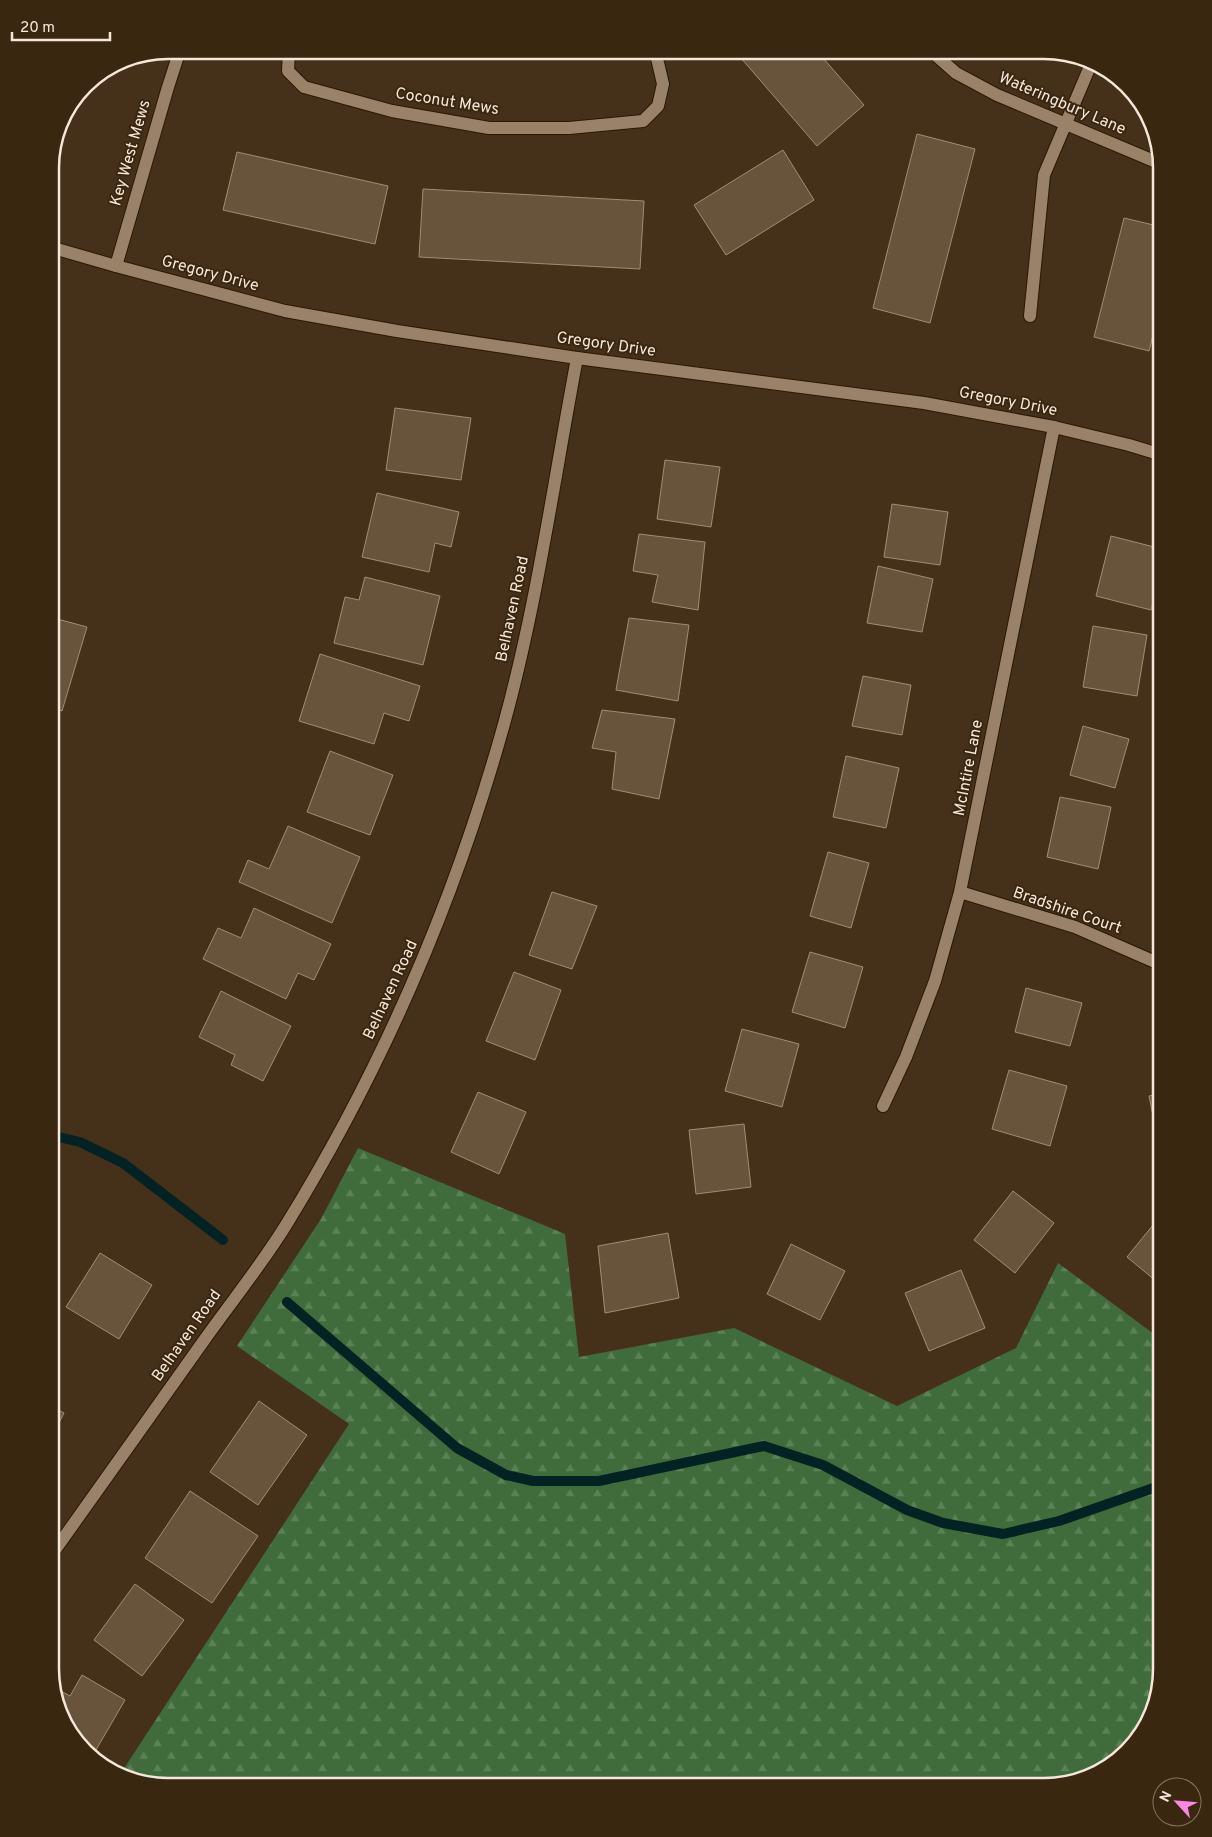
<svg xmlns="http://www.w3.org/2000/svg" width="1212" height="1837" font-family="Overpass,sans-serif">
<style>
.forest{fill:url(#forest-firs)}
.lines{fill:none;stroke-linecap:round;stroke-linejoin:round}
.stream{stroke:#032224;stroke-width:10}
.building{fill:#68533b;stroke:#a38c72}
.minor-casing{stroke:#2b1802;stroke-width:14}
.minor{stroke:#9a8269;stroke-width:12}
.labels{text-anchor:middle;dominant-baseline:central;stroke-width:4;stroke-linejoin:round;paint-order:stroke}
.street-label{font-size:16px;fill:#f5e8da;stroke:#3a2710}
.rim{fill:none;stroke:#f5e8da;stroke-width:2.5}
</style>
<defs>
<pattern id="forest-firs" width="22" height="20" patternUnits="userSpaceOnUse" patternTransform="scale(1.25)"><rect width="22" height="20" fill="#3f6c3a"/><path d="M5 1l3.5 6h-7zM16 11l3.5 6h-7z" fill="#5b8156"/></pattern>
</defs>
<rect width="100%" height="100%" fill="#45311a"/>
<!-- forest -->
<path class="forest" d="M 358,1148 L 565,1234 L 579,1357 L 734,1328 L 897,1406 L 1016,1348 L 1058,1263 L 1162,1340 L 1162,1669 L 1146,1728 L 1103,1771 L 1044,1787 L 161,1787 L 123,1770 L 349,1424 L 237,1346 L 321,1219 Z"/>
<g class="lines">
<!-- stream -->
<g class="stream">
<path d="M 50,1135 L 80,1142 L 123,1163 L 223,1240"/>
<path d="M 287,1302 L 457,1448 L 506,1475 L 533,1481 L 599,1481 L 764,1446 L 823,1465 L 907,1510 L 943,1523 L 1003,1534 L 1059,1521 L 1162,1485"/>
</g>
</g>
<!-- building -->
<g class="building">
<path d="M 525,50 L 592,50 L 591,58 Z"/>
<path d="M 734,50 L 816,50 L 864,105 L 817,146 Z"/>
<path d="M 917,134 L 975,149 L 930,323 L 873,308 Z"/>
<path d="M 783,150 L 814,200 L 726,255 L 694,205 Z"/>
<path d="M 237,152 L 388,186 L 375,244 L 223,210 Z"/>
<path d="M 423,189 L 644,201 L 640,269 L 419,257 Z"/>
<path d="M 1124,218 L 1162,227 L 1162,299 L 1149,351 L 1094,337 Z"/>
<path d="M 395,408 L 471,418 L 461,480 L 386,470 Z"/>
<path d="M 665,460 L 720,467 L 711,527 L 657,519 Z"/>
<path d="M 377,493 L 459,512 L 451,547 L 435,543 L 429,572 L 362,557 Z"/>
<path d="M 892,504 L 948,512 L 940,565 L 884,557 Z"/>
<path d="M 639,534 L 705,542 L 698,610 L 652,602 L 658,575 L 633,571 Z"/>
<path d="M 1111,536 L 1162,549 L 1162,567 L 1151,610 L 1096,596 Z"/>
<path d="M 878,566 L 933,579 L 922,632 L 867,623 Z"/>
<path d="M 365,577 L 440,596 L 423,665 L 334,643 L 345,597 L 359,600 Z"/>
<path d="M 50,617 L 87,627 L 62,711 L 50,707 Z"/>
<path d="M 629,618 L 689,625 L 678,701 L 616,690 Z"/>
<path d="M 1093,626 L 1147,635 L 1137,696 L 1083,687 Z"/>
<path d="M 320,654 L 420,686 L 409,721 L 384,713 L 374,744 L 299,721 Z"/>
<path d="M 863,676 L 911,685 L 902,735 L 852,726 Z"/>
<path d="M 602,710 L 675,719 L 659,799 L 612,789 L 616,752 L 592,748 Z"/>
<path d="M 1083,726 L 1129,739 L 1115,788 L 1070,775 Z"/>
<path d="M 330,751 L 393,775 L 370,835 L 307,812 Z"/>
<path d="M 846,756 L 899,768 L 886,828 L 833,817 Z"/>
<path d="M 1060,797 L 1111,807 L 1098,869 L 1047,857 Z"/>
<path d="M 288,826 L 360,857 L 332,923 L 239,882 L 248,860 L 269,869 Z"/>
<path d="M 828,852 L 869,863 L 851,928 L 810,916 Z"/>
<path d="M 552,892 L 597,906 L 572,969 L 529,955 Z"/>
<path d="M 254,908 L 331,944 L 314,980 L 298,973 L 286,999 L 203,959 L 218,928 L 241,938 Z"/>
<path d="M 810,952 L 863,967 L 845,1028 L 792,1012 Z"/>
<path d="M 514,972 L 561,990 L 535,1060 L 486,1041 Z"/>
<path d="M 1026,988 L 1082,1003 L 1070,1046 L 1015,1032 Z"/>
<path d="M 221,991 L 291,1026 L 263,1081 L 231,1065 L 235,1055 L 199,1037 Z"/>
<path d="M 742,1029 L 799,1044 L 782,1107 L 725,1091 Z"/>
<path d="M 1009,1070 L 1067,1086 L 1050,1146 L 992,1129 Z"/>
<path d="M 478,1092 L 526,1112 L 499,1174 L 451,1152 Z"/>
<path d="M 1162,1093 L 1162,1154 L 1161,1155 L 1149,1096 Z"/>
<path d="M 744,1124 L 751,1187 L 696,1194 L 689,1130 Z"/>
<path d="M 1013,1191 L 1054,1223 L 1015,1273 L 974,1240 Z"/>
<path d="M 1162,1214 L 1162,1286 L 1127,1257 Z"/>
<path d="M 668,1233 L 679,1298 L 605,1313 L 598,1246 Z"/>
<path d="M 791,1244 L 845,1271 L 820,1320 L 767,1294 Z"/>
<path d="M 100,1253 L 152,1285 L 119,1339 L 66,1307 Z"/>
<path d="M 961,1270 L 985,1328 L 929,1351 L 905,1293 Z"/>
<path d="M 259,1401 L 307,1435 L 258,1505 L 210,1472 Z"/>
<path d="M 50,1406 L 64,1413 L 50,1440 Z"/>
<path d="M 190,1491 L 258,1536 L 212,1603 L 145,1558 Z"/>
<path d="M 135,1584 L 184,1620 L 142,1676 L 94,1640 Z"/>
<path d="M 82,1675 L 125,1700 L 93,1755 L 66,1728 L 55,1688 L 70,1696 Z"/>
</g>
<g class="lines">
<defs>
<g id="minor">
<path d="M 289,50 L 288,71 L 304,87 L 392,111 L 489,128 L 569,128 L 643,121 L 658,106 L 663,84 L 655,50"/>
<path d="M 930,50 L 956,73 L 997,95 L 1161,164"/>
<path d="M 50,247 L 116,266 L 285,311 L 397,331 L 577,358 L 924,403 L 1054,427 L 1129,445 L 1162,455"/>
<path d="M 116,266 L 168,87 L 180,50"/>
<path d="M 1030,316 L 1044,175 L 1091,64"/>
<path d="M 960,892 L 1075,927 L 1162,965"/>
<path d="M 883,1106 L 906,1057 L 935,981 L 960,892 L 1054,427"/>
<path d="M 50,1557 C 102,1484 153,1412 205,1339 C 232,1301 262,1264 286,1225 C 382,1069 455,900 504,724 C 537,604 554,480 577,358"/>
</g>
</defs>
<!-- minor casing -->
<use href="#minor" class="minor-casing"/>
<!-- minor -->
<use href="#minor" class="minor"/>
</g>
<g class="labels">
<!-- street labels -->
<g class="street-label">
<text transform="translate(447 102) rotate(9)">Coconut Mews</text>
<text transform="translate(1062 104) rotate(23)">Wateringbury Lane</text>
<text transform="translate(131 153) rotate(-74)">Key West Mews</text>
<text transform="translate(210 274) rotate(15)">Gregory Drive</text>
<text transform="translate(606 345) rotate(8)">Gregory Drive</text>
<text transform="translate(1008 402) rotate(11)">Gregory Drive</text>
<text transform="translate(513 609) rotate(-78)">Belhaven Road</text>
<text transform="translate(969 768) rotate(-79)">McIntire Lane</text>
<text transform="translate(1067 911) rotate(19)">Bradshire Court</text>
<text transform="translate(391 990) rotate(-65)">Belhaven Road</text>
<text transform="translate(187 1336) rotate(-55)">Belhaven Road</text>
</g>
</g>
<!-- crop -->
<path d="M0 0H1212V1837H0ZM168 59H1044A109 109 0 0 1 1153 168V1669A109 109 0 0 1 1044 1778H168A109 109 0 0 1 59 1669V168A109 109 0 0 1 168 59Z" fill="#3a2710" fill-rule="evenodd"/>
<path class="rim" d="M168 59H1044A109 109 0 0 1 1153 168V1669A109 109 0 0 1 1044 1778H168A109 109 0 0 1 59 1669V168A109 109 0 0 1 168 59Z"/>
<!-- north arrow -->
<g transform="translate(1177 1802) rotate(296)"><circle r="24" fill="#3a2710" stroke="#857461"/>
<path d="M0-4L9 19L0 12L-9 19Z" fill="#fc86e4"/>
<text y="-8" font-size="14" font-weight="bold" text-anchor="middle" fill="#f5e8da">N</text>
</g>
<!-- scale -->
<path d="M12 32v8h98v-8" fill="none" stroke="#f5e8da" stroke-width="2.5"/>
<text x="20" y="32" font-size="15" fill="#f5e8da" stroke="#3a2710" stroke-width="4" paint-order="stroke">20 m</text>
</svg>
